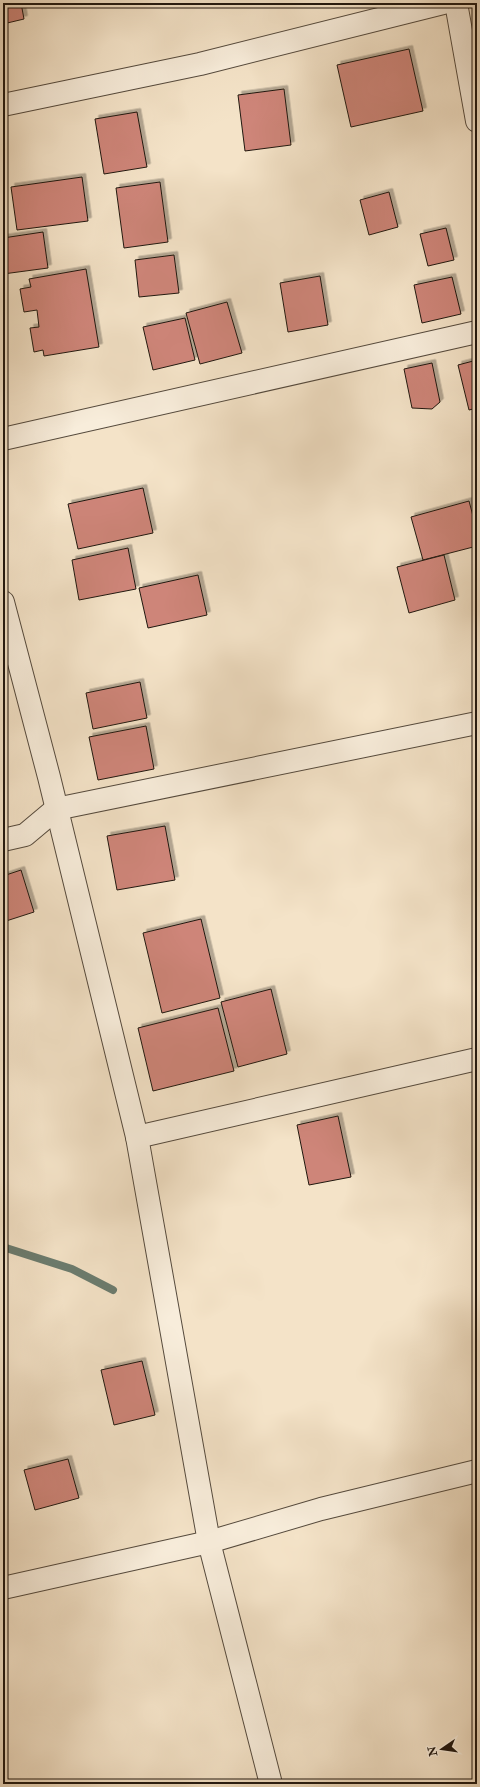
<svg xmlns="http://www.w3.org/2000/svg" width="480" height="1787" font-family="'IM FELL Double Pica',serif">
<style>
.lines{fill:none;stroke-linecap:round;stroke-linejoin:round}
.stream{stroke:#6b7c6f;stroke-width:8}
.building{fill:#ce8579;stroke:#20170f;filter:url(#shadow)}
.minor-casing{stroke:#554a3d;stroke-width:24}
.minor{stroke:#f8eddb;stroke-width:22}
</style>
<defs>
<filter id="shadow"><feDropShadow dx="3.5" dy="-3.5" stdDeviation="0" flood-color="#0004"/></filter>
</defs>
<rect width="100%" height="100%" fill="#f4e3c8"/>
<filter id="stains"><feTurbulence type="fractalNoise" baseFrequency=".005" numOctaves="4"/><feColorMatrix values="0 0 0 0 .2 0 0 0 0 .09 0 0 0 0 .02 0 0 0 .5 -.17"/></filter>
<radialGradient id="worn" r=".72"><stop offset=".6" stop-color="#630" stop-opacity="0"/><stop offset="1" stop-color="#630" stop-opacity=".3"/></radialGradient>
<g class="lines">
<!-- stream -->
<path class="stream" d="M 3,1247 L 72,1269 L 113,1290"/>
</g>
<!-- building -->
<g class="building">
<path d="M 3,3 L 21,3 L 24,19 L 3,24 Z"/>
<path d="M 409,49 L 423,111 L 351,127 L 337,65 Z"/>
<path d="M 284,89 L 291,145 L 245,151 L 238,95 Z"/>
<path d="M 137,112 L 147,167 L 104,174 L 95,119 Z"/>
<path d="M 82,177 L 88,221 L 17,230 L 11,187 Z"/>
<path d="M 160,182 L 168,242 L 124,248 L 116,188 Z"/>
<path d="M 389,192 L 398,227 L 369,235 L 360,200 Z"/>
<path d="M 446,228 L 454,260 L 428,266 L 420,234 Z"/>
<path d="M 43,232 L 48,268 L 3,274 L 3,238 Z"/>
<path d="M 174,255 L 179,293 L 139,297 L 135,260 Z"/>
<path d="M 86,269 L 99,347 L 44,356 L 43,350 L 34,352 L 30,328 L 39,327 L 37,310 L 24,312 L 20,289 L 31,287 L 29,279 Z"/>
<path d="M 320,276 L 328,325 L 288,332 L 280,283 Z"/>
<path d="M 452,277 L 461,314 L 422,323 L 414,285 Z"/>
<path d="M 227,302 L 242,353 L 200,364 L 186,313 Z"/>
<path d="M 185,318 L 195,360 L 153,370 L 143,327 Z"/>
<path d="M 477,360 L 477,408 L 469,410 L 458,365 Z"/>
<path d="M 432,363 L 440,402 L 432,409 L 412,408 L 404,369 Z"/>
<path d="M 143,488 L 153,533 L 78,549 L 68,504 Z"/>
<path d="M 469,501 L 477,531 L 477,546 L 423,560 L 411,517 Z"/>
<path d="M 128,548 L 136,589 L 79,600 L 72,560 Z"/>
<path d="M 444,555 L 455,600 L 409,613 L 397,567 Z"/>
<path d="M 198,575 L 207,615 L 148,628 L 139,588 Z"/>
<path d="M 140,682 L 147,718 L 93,729 L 86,693 Z"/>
<path d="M 146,726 L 154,769 L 98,780 L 89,737 Z"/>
<path d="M 165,826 L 175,880 L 117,890 L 107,836 Z"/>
<path d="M 21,870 L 34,912 L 3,922 L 3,876 Z"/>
<path d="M 201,919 L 220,998 L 162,1013 L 143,933 Z"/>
<path d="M 271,989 L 287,1054 L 238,1067 L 221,1002 Z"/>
<path d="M 218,1008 L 234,1071 L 153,1091 L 138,1028 Z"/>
<path d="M 338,1116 L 351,1177 L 309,1185 L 297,1125 Z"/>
<path d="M 142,1361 L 155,1415 L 114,1425 L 101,1370 Z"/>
<path d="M 68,1459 L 79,1498 L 35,1510 L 24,1470 Z"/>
</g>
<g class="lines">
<defs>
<g id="minor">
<path d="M 456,3 L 477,121"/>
<path d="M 3,105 L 200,64 L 443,3"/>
<path d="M 3,439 L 477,332"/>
<path d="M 3,602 L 49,777 L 137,1137 L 209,1542 L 271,1784"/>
<path d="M 3,840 L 25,835 L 56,809 L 477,723"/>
<path d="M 137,1137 L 477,1059"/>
<path d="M 3,1588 L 209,1542 L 321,1509 L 477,1471"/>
</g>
</defs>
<!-- minor casing -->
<use href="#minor" class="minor-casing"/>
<!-- minor -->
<use href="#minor" class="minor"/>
</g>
<!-- margin -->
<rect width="480" height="1787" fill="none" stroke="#f4e3c8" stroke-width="16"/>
<rect x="4" y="4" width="472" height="1779" fill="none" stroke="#20170f" stroke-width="2"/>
<rect x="8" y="8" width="464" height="1771" fill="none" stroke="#20170f"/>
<!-- north arrow -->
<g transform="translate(442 1749) rotate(257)" stroke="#f8eddb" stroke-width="3" paint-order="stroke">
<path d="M0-3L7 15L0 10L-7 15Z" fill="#20170f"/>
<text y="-6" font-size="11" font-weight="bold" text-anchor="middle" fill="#20170f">N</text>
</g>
<rect width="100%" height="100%" filter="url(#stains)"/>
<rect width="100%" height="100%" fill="url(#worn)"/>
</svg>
